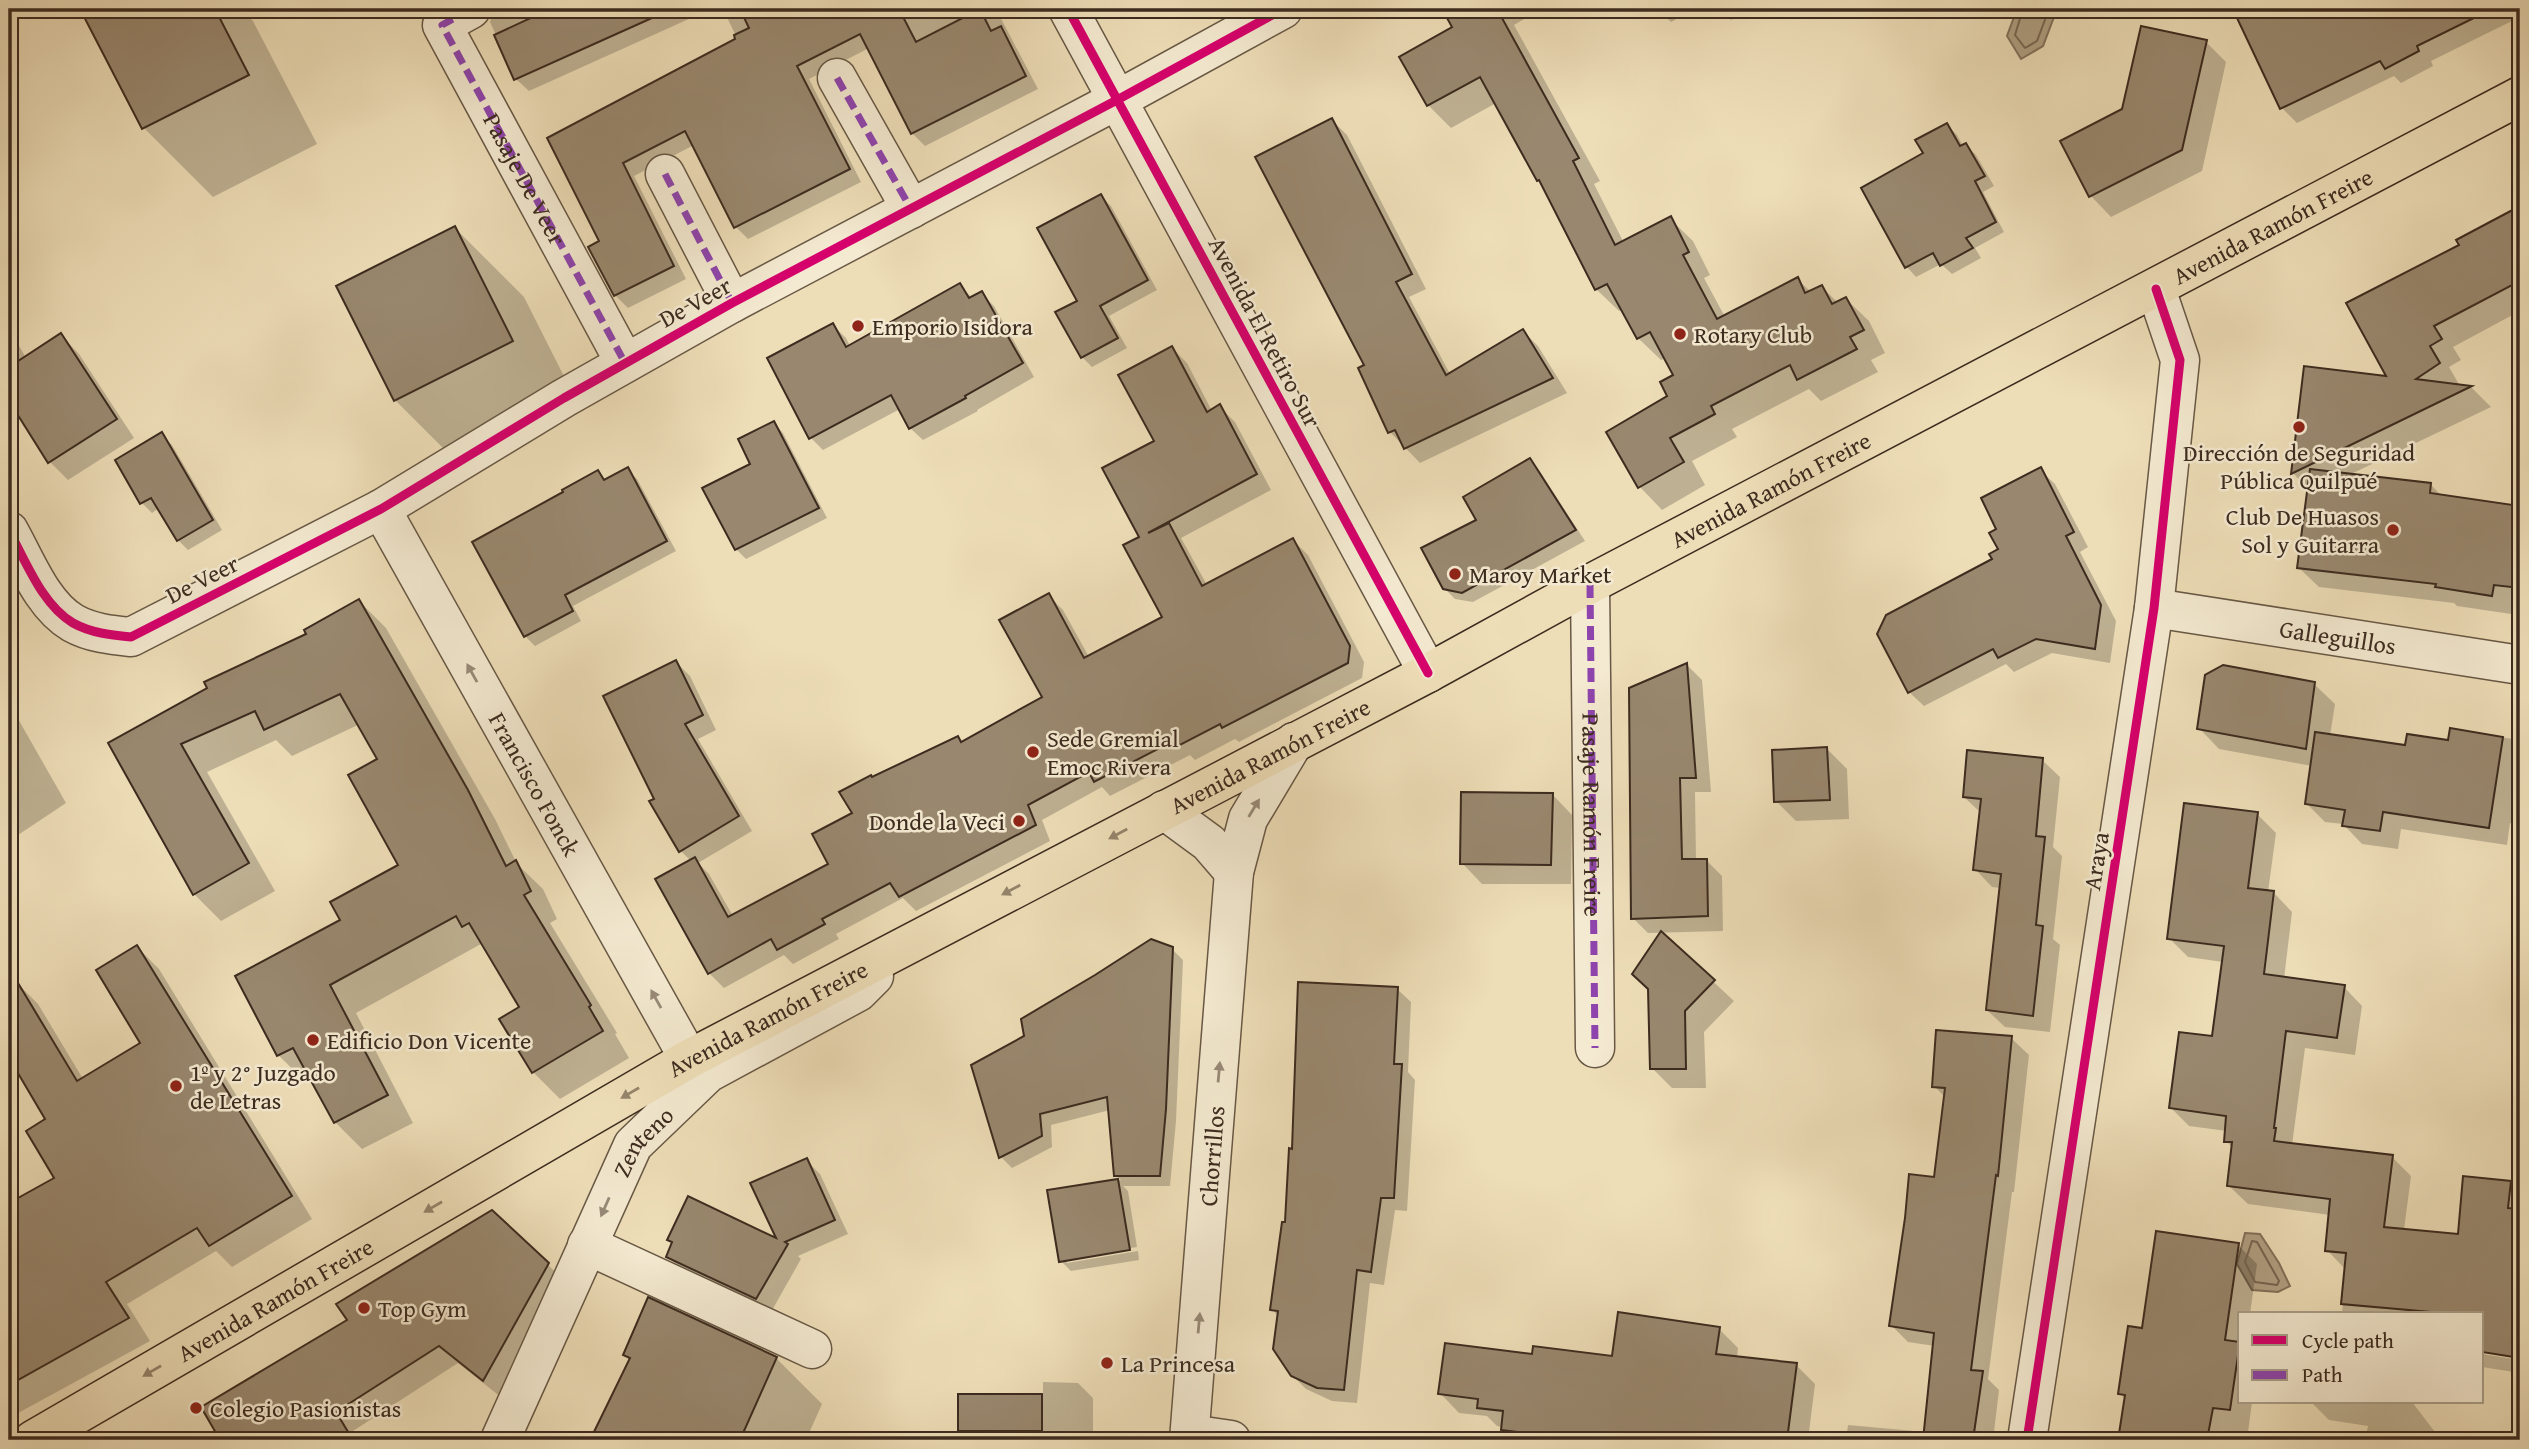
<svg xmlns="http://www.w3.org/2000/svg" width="2529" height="1449" font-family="'Gentium Book Plus',serif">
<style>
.water{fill:#b1a184;stroke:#82725c;stroke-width:2}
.shadow{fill:#0003}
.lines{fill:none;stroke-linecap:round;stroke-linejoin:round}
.shore{stroke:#766652;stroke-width:2}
.building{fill:#99886f;stroke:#3c2b1f;stroke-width:2}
.minor-casing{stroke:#685845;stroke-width:41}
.major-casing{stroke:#3c2b1f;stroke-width:41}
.minor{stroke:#f4ead1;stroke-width:38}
.major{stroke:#eedeb8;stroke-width:38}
.quiet{stroke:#8e44ad;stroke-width:7;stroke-dasharray:14 7;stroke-linecap:butt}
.cycleway-casing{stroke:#f4ead1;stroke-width:13}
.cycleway{stroke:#d6006c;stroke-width:9}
.oneway{fill:#988a78}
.oneway2{fill:#95846c}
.poi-dot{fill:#8f2418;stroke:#f4ead1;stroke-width:2.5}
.labels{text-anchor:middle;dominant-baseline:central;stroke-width:5;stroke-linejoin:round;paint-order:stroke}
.street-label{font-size:24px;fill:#3c2b1f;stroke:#f4ead1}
.poi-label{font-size:24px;fill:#3c2b1f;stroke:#f4ead1;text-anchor:start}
</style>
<rect width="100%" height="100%" fill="#eedeb8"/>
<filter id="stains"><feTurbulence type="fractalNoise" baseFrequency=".00286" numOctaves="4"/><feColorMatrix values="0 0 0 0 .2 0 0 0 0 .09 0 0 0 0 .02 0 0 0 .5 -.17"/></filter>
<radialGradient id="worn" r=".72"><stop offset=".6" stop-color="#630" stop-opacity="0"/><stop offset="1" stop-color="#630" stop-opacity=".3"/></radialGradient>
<!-- water -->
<g class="water">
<path d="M 2017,9 L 2057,9 L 2043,46 L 2021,59 L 2007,36 Z"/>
<path d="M 2245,1233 L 2260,1234 L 2279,1263 L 2290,1286 L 2278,1292 L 2252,1290 L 2237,1264 Z"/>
</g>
<!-- shadow -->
<g class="shadow">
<path d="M 82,9 L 241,9 L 253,21 L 317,144 L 213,197 L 144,128 Z"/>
<path d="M 494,9 L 711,9 L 529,91 L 516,79 L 490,22 Z"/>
<path d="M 723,9 L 996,9 L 1038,89 L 925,146 L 912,133 L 869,48 L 809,79 L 861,182 L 748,239 L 736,227 L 694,145 L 634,176 L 686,279 L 628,308 L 615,295 L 602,242 L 550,139 L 738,40 Z"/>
<path d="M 1444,9 L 1541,9 L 1514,25 L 1600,181 L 1594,184 L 1624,243 L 1670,219 L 1693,241 L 1710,275 L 1704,278 L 1725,317 L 1797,279 L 1811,292 L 1822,287 L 1838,303 L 1846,299 L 1869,321 L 1885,353 L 1871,360 L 1878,372 L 1821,401 L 1809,389 L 1732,429 L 1737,437 L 1692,461 L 1705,485 L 1662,510 L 1640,487 L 1608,432 L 1670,397 L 1675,376 L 1666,358 L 1661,360 L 1638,338 L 1623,309 L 1619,311 L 1596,289 L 1544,185 L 1538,180 L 1496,103 L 1451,128 L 1428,105 L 1455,28 Z"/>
<path d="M 1658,9 L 1695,9 L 1671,22 Z"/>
<path d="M 1720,9 L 1752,9 L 1731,20 Z"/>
<path d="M 2261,9 L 2520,9 L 2520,17 L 2431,61 L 2433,66 L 2401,83 L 2394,76 L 2297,123 L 2282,108 L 2239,19 Z"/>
<path d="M 2206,42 L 2226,62 L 2202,171 L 2111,217 L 2091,196 L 2063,142 L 2124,111 Z"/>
<path d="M 1332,120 L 1347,135 L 1426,289 L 1409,297 L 1450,374 L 1523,331 L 1538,346 L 1567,393 L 1420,463 L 1390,432 L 1360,369 L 1366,366 Z"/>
<path d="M 1947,125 L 1957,135 L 1963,146 L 1966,145 L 1976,155 L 1994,186 L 1983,192 L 2004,232 L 1975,248 L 1981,258 L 1952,274 L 1941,264 L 1916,277 L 1907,267 L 1925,154 Z"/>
<path d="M 1101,196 L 1111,206 L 1157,290 L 1109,316 L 1127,348 L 1092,367 L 1082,357 L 1079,301 Z"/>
<path d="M 2520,208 L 2520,311 L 2453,347 L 2461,360 L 2449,367 L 2460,386 L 2471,387 L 2491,407 L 2349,475 L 2431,485 L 2442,496 L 2520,511 L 2520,605 L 2513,604 L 2511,614 L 2457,606 L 2454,603 L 2319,587 L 2299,568 L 2309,490 L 2293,473 L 2305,368 L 2389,378 L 2461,246 L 2459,241 Z"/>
<path d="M 455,228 L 524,297 L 581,410 L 464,469 L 395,400 L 338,287 Z"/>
<path d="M 960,285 L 972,298 L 981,293 L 994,306 L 1034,377 L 977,410 L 978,411 L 923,440 L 910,428 L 900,409 L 823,450 L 811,438 L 833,325 L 846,338 L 850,346 Z"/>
<path d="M 9,328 L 26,358 L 61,335 L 79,354 L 134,438 L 68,480 L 50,462 L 9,398 Z"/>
<path d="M 1172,348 L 1187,363 L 1212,411 L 1220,407 L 1235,422 L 1271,490 L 1181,538 L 1207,585 L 1293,540 L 1308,555 L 1364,662 L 1362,678 L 1239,742 L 1235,739 L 1195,760 L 1190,755 L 1110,796 L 1102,787 L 1042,820 L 1050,841 L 916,911 L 903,898 L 836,934 L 839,939 L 793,964 L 784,955 L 724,988 L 709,973 L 691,861 L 680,850 L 656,799 L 676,662 L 690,676 L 716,730 L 698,739 L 752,831 L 698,863 L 709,874 L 733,916 L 830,865 L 872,778 L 958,738 L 963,743 L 1044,698 L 1048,595 L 1063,610 L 1089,657 L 1164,617 L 1141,538 Z"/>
<path d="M 774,423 L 783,433 L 827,518 L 746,559 L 736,549 L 753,464 Z"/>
<path d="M 162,435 L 172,445 L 222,530 L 188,550 L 178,540 L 159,508 L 152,513 L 142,503 Z"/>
<path d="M 1529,460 L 1539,470 L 1585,541 L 1473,602 L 1455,599 L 1444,588 L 1478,521 Z"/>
<path d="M 627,470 L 637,479 L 676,551 L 573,606 L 581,621 L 535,646 L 525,636 L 598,472 L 607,481 Z"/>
<path d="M 2040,470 L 2055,484 L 2088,547 L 2080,552 L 2116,621 L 2110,663 L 2052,653 L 2014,672 L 2006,664 L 1924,706 L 1909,692 L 2000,550 L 1999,530 Z"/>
<path d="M 359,601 L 386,628 L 495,819 L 517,864 L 543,889 L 557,919 L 550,923 L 617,1033 L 615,1034 L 629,1058 L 560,1099 L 533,1072 L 522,1007 L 488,950 L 481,944 L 356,1013 L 413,1123 L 362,1149 L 335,1122 L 312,1079 L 306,1082 L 278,1055 L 343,921 L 401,865 L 380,759 L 360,724 L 292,756 L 276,740 L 207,772 L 275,891 L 221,921 L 194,894 L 111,743 L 309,635 Z"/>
<path d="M 1687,665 L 1702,680 L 1711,792 L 1695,792 L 1696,861 L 1706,860 L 1722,876 L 1723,931 L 1648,933 L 1633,918 Z"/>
<path d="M 2314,684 L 2335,704 L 2330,736 L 2407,747 L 2449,742 L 2451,730 L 2520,740 L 2520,825 L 2510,823 L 2507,845 L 2401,829 L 2398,849 L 2362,844 L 2343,824 L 2325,822 L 2306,803 L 2312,766 L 2219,749 L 2199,728 Z"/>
<path d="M 9,703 L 66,803 L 9,841 Z"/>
<path d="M 1827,749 L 1847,769 L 1849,819 L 1796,821 L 1776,801 Z"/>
<path d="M 2042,760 L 2060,777 L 2053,847 L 2062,856 L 2053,939 L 2060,945 L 2050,1032 L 2005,1027 L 1987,1010 L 2001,888 L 1992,887 L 1975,869 L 1981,813 L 1964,797 Z"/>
<path d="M 1552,794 L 1572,815 L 1571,884 L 1482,884 L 1462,863 Z"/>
<path d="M 2257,814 L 2276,833 L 2268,892 L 2274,893 L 2292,912 L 2284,979 L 2344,987 L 2362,1006 L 2355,1055 L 2305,1048 L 2292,1145 L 2392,1157 L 2411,1176 L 2404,1230 L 2459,1236 L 2510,1183 L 2520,1193 L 2520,1356 L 2482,1351 L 2482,1314 L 2342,1314 L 2346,1270 L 2327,1250 L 2330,1215 L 2248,1204 L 2229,1186 L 2233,1148 L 2226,1141 L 2227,1131 L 2189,1126 L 2171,1108 L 2213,1038 L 2223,962 L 2188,957 L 2169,938 Z"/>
<path d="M 1661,933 L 1734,1001 L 1704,1032 L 1706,1088 L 1672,1088 L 1652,1068 L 1650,989 Z"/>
<path d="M 137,947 L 159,969 L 312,1219 L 232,1267 L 216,1251 L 127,1304 L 150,1341 L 9,1418 L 9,1237 L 19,1231 L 9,1213 L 9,1205 L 57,1178 L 48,1119 L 9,1055 L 9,986 L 16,982 L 38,1004 L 83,1079 L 143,1044 Z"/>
<path d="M 1172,949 L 1183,960 L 1176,1121 L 1170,1186 L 1123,1186 L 1128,1191 L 1137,1247 L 1067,1259 L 1067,1263 L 1138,1251 L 1139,1260 L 1071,1271 L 1061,1261 L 1049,1192 L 1121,1180 L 1116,1175 L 1110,1110 L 1051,1125 L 1052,1147 L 1012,1168 L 1001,1157 L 973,1066 L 1026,1037 Z"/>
<path d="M 1397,989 L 1411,1002 L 1408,1072 L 1415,1080 L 1407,1211 L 1395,1210 L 1384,1285 L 1370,1283 L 1357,1403 L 1332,1401 L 1306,1389 L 1292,1375 L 1279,1317 L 1272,1309 L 1286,1224 L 1294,1150 Z"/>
<path d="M 2011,1038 L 2029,1055 L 2014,1192 L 2012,1192 L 1988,1379 L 1999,1390 L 1993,1440 L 1846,1440 L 1848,1425 L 1925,1432 L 1935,1346 L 1908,1342 L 1891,1325 L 1936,1179 L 1946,1098 L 1934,1086 Z"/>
<path d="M 806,1160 L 820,1174 L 848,1234 L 798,1256 L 801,1259 L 771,1312 L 682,1271 L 668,1257 L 674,1244 L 669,1240 L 780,1242 Z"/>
<path d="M 2238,1245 L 2257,1264 L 2250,1314 L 2240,1314 L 2240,1402 L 2252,1402 L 2247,1440 L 2120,1440 L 2126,1400 L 2120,1393 L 2143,1330 Z"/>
<path d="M 547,1264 L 566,1282 L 502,1398 L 458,1363 L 353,1431 L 358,1440 L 222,1440 L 204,1408 Z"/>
<path d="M 1719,1329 L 1738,1348 L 1737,1358 L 1796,1365 L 1815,1384 L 1808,1440 L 1513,1440 L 1503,1430 L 1503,1427 L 1497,1426 L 1487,1416 L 1459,1413 L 1440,1393 L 1533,1356 L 1613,1358 Z"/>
<path d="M 2482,1354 L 2520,1360 L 2520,1373 L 2482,1367 Z"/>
<path d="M 625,1355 L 776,1358 L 822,1404 L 806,1440 L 592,1440 L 630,1361 Z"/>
<path d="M 1043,1382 L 1078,1383 L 1093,1398 L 1093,1440 L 970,1440 L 960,1430 L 960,1396 L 1043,1396 Z"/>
<path d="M 2311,1402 L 2412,1402 L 2435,1432 L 2489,1440 L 2365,1440 L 2368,1426 L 2329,1420 Z"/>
</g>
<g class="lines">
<!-- shore -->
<g class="shore">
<path d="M 2023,9 L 2015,35 L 2025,48 L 2037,41 L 2049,9"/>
<path d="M 2252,1241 L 2257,1242 L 2279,1281 L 2277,1285 L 2255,1282 L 2245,1262 Z"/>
</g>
</g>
<!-- building -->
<g class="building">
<path d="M 80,9 L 215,9 L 249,75 L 142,129 Z"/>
<path d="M 550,9 L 672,9 L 514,80 L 494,35 Z"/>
<path d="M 740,9 L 910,9 L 901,13 L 916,42 L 980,9 L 991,31 L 1001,26 L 1026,76 L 911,134 L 860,34 L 797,66 L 850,169 L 734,228 L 685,131 L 623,163 L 674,266 L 614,296 L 588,247 L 599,241 L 547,138 L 735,39 L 734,35 L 749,28 Z"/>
<path d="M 1442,9 L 1497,9 L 1579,158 L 1573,161 L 1615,245 L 1671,216 L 1689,252 L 1683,255 L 1717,319 L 1798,277 L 1805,293 L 1822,285 L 1832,304 L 1846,297 L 1864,330 L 1850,337 L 1857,349 L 1797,380 L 1790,365 L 1711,406 L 1715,414 L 1670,438 L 1684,462 L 1638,488 L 1606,432 L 1667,396 L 1660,382 L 1673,375 L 1650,332 L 1637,339 L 1607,284 L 1595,290 L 1539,180 L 1537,181 L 1480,77 L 1427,106 L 1399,57 L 1452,27 Z"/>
<path d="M 2257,9 L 2492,9 L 2417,46 L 2419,51 L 2385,69 L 2380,61 L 2280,109 L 2237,18 Z"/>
<path d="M 2141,26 L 2207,40 L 2182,150 L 2089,197 L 2060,141 L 2122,109 Z"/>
<path d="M 1332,118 L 1412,274 L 1396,282 L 1446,375 L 1523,329 L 1553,378 L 1404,449 L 1395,430 L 1388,433 L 1358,368 L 1364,365 L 1255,157 Z"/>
<path d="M 1947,123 L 1960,146 L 1966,143 L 1985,176 L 1975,181 L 1996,222 L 1966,238 L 1973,248 L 1940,266 L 1933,253 L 1905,268 L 1861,188 L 1923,153 L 1915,140 Z"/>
<path d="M 1101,194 L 1148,280 L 1100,306 L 1118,338 L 1081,358 L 1055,312 L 1077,301 L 1037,228 Z"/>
<path d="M 2520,206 L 2520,281 L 2434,326 L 2442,339 L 2430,346 L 2440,363 L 2416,379 L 2472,386 L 2291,474 L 2304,366 L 2386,376 L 2346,303 L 2459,245 L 2456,240 Z"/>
<path d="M 455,226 L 513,341 L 394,401 L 336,286 Z"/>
<path d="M 960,283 L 969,298 L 982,291 L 1023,363 L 965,396 L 966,398 L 909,429 L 891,395 L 809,439 L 767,358 L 833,323 L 846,347 Z"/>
<path d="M 61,333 L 117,419 L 48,463 L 9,401 L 9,367 Z"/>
<path d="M 1172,346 L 1207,412 L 1220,404 L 1257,474 L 1148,533 L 1169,523 L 1202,586 L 1293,538 L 1350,646 L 1348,663 L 1222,728 L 1220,724 L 1178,746 L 1175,740 L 1094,782 L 1089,772 L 1028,805 L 1036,825 L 899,897 L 890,883 L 822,919 L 825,924 L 777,950 L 771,939 L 708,974 L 655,879 L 695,857 L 728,917 L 828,864 L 812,834 L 852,813 L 839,792 L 871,775 L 872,777 L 958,736 L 961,742 L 1042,697 L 999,620 L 1049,593 L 1084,658 L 1162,617 L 1123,545 L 1139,537 L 1102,468 L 1154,441 L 1118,375 Z"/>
<path d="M 774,421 L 819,508 L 735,550 L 702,488 L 750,464 L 738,439 Z"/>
<path d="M 162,432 L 213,520 L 177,541 L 151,498 L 140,504 L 115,460 Z"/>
<path d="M 1530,458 L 1576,530 L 1462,593 L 1443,589 L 1421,548 L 1476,520 L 1463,497 Z"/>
<path d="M 628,467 L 667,541 L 565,595 L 573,611 L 524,637 L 472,542 L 563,492 L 562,490 L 598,470 L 604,480 Z"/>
<path d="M 2041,467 L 2074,532 L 2066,536 L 2101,605 L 2095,649 L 2036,639 L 1998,658 L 1993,649 L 1908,693 L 1877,634 L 1886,615 L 1992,559 L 1989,554 L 1998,549 L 1989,533 L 1996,529 L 1981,498 Z"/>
<path d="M 2310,469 L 2431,483 L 2430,493 L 2520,506 L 2520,588 L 2494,585 L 2492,596 L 2435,587 L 2436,584 L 2297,568 Z"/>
<path d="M 359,599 L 468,790 L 506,866 L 516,860 L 531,891 L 524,895 L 591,1005 L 589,1007 L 603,1031 L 532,1073 L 499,1019 L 519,1007 L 469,923 L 462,927 L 456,916 L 330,985 L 388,1095 L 334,1123 L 293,1048 L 277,1056 L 235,976 L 340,920 L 330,902 L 398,865 L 348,775 L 377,759 L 340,694 L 264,730 L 255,711 L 181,744 L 249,863 L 193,895 L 108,743 L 207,688 L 204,682 L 306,634 L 304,630 Z"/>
<path d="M 676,660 L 703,715 L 685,724 L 739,816 L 679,852 L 649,801 L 654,799 L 603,696 Z"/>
<path d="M 1687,663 L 1696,778 L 1680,778 L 1682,859 L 1707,859 L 1708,916 L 1631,919 L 1629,688 Z"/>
<path d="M 2223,665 L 2315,682 L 2306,749 L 2197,729 L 2205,675 Z"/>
<path d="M 2450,728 L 2503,737 L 2489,828 L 2383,812 L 2380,831 L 2342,826 L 2345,810 L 2305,804 L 2315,732 L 2405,745 L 2407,734 L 2448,740 Z"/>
<path d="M 1827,747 L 1830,800 L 1774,802 L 1772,750 Z"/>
<path d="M 1967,750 L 2043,758 L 2036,836 L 2045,837 L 2036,925 L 2043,926 L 2033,1016 L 1986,1010 L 2001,874 L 1973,870 L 1981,799 L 1963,797 Z"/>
<path d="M 1461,792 L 1553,793 L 1551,865 L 1460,864 Z"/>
<path d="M 2184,803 L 2258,812 L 2248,888 L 2274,891 L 2264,974 L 2345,985 L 2337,1038 L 2286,1031 L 2274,1128 L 2276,1128 L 2274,1141 L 2393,1155 L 2384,1227 L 2458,1234 L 2463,1176 L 2511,1181 L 2508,1208 L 2520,1209 L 2520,1358 L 2482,1352 L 2482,1314 L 2454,1314 L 2341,1304 L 2346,1253 L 2325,1251 L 2330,1199 L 2227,1186 L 2232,1142 L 2224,1142 L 2226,1116 L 2169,1108 L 2179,1032 L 2212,1036 L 2224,946 L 2167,939 Z"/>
<path d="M 1661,931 L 1715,980 L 1685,1011 L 1686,1069 L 1650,1069 L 1648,989 L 1632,974 Z"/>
<path d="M 1151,939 L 1173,947 L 1166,1109 L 1160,1176 L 1114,1176 L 1107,1097 L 1040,1114 L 1042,1136 L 999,1158 L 971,1065 L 1024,1036 L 1021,1019 L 1095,975 Z"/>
<path d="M 137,945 L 292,1196 L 209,1246 L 197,1228 L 106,1282 L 129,1318 L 9,1385 L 9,1203 L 54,1178 L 26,1131 L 45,1119 L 9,1058 L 9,968 L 77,1081 L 140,1043 L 96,970 Z"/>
<path d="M 1298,982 L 1398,987 L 1394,1064 L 1402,1064 L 1394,1198 L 1381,1198 L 1371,1272 L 1357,1270 L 1344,1390 L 1317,1388 L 1291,1376 L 1273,1349 L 1278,1311 L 1270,1310 L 1282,1222 L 1285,1222 L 1289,1148 L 1292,1149 Z"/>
<path d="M 1936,1030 L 2012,1036 L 1998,1176 L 1996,1175 L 1971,1370 L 1983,1371 L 1973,1440 L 1923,1440 L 1934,1333 L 1889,1326 L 1905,1218 L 1909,1174 L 1934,1177 L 1945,1088 L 1932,1087 Z"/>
<path d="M 807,1158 L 835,1220 L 785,1242 L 788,1244 L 756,1299 L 666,1257 L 672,1242 L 667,1240 L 688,1196 L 776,1238 L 750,1183 Z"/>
<path d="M 1118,1179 L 1130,1250 L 1059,1262 L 1047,1190 Z"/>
<path d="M 492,1210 L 549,1263 L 483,1381 L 439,1346 L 336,1412 L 353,1440 L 220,1440 L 201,1407 L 347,1320 L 336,1304 Z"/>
<path d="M 2156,1231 L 2239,1243 L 2225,1340 L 2240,1342 L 2230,1410 L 2213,1408 L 2207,1440 L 2118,1440 L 2125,1395 L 2118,1394 L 2128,1326 L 2142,1328 Z"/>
<path d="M 648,1297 L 777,1357 L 740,1440 L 590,1440 L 630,1358 L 623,1355 Z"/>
<path d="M 1618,1312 L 1720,1327 L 1716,1354 L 1797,1363 L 1787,1440 L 1583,1440 L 1501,1430 L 1503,1411 L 1477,1408 L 1478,1399 L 1438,1394 L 1445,1343 L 1532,1354 L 1533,1346 L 1612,1356 Z"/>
<rect x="958" y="1394" width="84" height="37"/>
</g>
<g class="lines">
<defs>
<g id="minor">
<path id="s1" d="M 471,9 L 442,25 L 625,363"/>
<path d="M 1068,9 L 1428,673"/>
<path d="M 837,78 L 911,209"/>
<path d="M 665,174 L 732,303"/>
<path id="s2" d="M 381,509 L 689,1059"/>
<path d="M 9,531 C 26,561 42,605 73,623 C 91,633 111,635 131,637 L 381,509 L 564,398 L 732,303 L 1117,100 L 1283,9"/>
<path id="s3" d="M 1590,584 L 1595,1048"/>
<path id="s4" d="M 2154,608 L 2520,665"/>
<path d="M 1164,810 L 1209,843 L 1234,872"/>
<path d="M 587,1245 L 812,1349"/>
<path d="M 1190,1434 L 1231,1440"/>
<path id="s5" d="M 500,1440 L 633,1145 L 708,1073 L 858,992 L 874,976"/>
<path id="s6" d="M 1189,1440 L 1234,872 L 1248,819 L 1294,742"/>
<path d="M 2027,1440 L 2154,608 L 2180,360 L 2156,289"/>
</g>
<g id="major">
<path id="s7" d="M 33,1440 L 689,1059 L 1428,673 L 1590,584 L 2520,96"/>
</g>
</defs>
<!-- minor casing -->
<use href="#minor" class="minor-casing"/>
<!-- major casing -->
<use href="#major" class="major-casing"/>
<!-- minor -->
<use href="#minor" class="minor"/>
<!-- major -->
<use href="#major" class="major"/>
<!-- quiet -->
<g class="quiet">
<path d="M 471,9 L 442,25 L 625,363"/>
<path d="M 837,78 L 911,209"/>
<path d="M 665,174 L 732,303"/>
<path d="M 1590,584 L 1595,1048"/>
</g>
<defs>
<g id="cycleway">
<path d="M 1068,9 L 1428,673"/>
<path d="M 9,531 C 26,561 42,605 73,623 C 91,633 111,635 131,637 L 381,509 L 564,398 L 732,303 L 1117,100 L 1283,9"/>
<path d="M 2027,1440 L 2154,608 L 2180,360 L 2156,289"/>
</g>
</defs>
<!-- cycleway casing -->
<use href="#cycleway" class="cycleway-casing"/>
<!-- cycleway -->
<use href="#cycleway" class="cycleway"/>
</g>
<!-- one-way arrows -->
<defs><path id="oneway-solid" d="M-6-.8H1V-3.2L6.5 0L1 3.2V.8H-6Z" transform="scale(1.75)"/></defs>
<g class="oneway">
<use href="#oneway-solid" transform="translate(472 673) rotate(-119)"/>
<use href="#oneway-solid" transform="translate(1254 808) rotate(-59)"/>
<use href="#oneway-solid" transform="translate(656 999) rotate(-119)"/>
<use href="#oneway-solid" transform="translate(1219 1072) rotate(-85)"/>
<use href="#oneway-solid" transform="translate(605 1207) rotate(114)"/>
<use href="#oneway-solid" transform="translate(1199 1323) rotate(-85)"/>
</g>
<g class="oneway2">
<use href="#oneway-solid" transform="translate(1118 834) rotate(152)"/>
<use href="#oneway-solid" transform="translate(1011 890) rotate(152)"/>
<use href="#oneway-solid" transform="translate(630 1093) rotate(150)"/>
<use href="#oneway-solid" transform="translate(433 1207) rotate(150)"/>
<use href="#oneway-solid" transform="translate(152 1371) rotate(150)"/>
</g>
<!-- markers -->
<g class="poi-dot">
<circle cx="858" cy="326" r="7"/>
<circle cx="1680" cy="334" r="7"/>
<circle cx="2299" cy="427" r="7"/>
<circle cx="2393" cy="530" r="7"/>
<circle cx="1455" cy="574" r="7"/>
<circle cx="1033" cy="752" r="7"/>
<circle cx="1019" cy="821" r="7"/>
<circle cx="313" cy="1040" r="7"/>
<circle cx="176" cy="1086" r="7"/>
<circle cx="364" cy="1308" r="7"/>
<circle cx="1107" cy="1363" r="7"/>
<circle cx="196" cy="1408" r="7"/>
</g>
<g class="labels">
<!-- street labels -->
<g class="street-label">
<text stroke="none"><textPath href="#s1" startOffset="208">Pasaje De Veer</textPath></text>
<text stroke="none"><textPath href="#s7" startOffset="2548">Avenida Ramón Freire</textPath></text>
<text transform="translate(695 302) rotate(-29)">De Veer</text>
<text transform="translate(1265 332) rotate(62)">Avenida El Retiro Sur</text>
<text stroke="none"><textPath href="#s7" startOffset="1981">Avenida Ramón Freire</textPath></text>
<text transform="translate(202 579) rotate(-27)">De Veer</text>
<text stroke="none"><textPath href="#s4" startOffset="186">Galleguillos</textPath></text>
<text stroke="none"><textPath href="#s7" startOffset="1414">Avenida Ramón Freire</textPath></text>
<text stroke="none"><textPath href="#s2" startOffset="315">Francisco Fonck</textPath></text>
<text stroke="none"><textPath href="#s3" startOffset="231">Pasaje Ramón Freire</textPath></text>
<text transform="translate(2096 861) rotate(-81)">Araya</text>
<text stroke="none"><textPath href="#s7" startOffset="847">Avenida Ramón Freire</textPath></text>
<text stroke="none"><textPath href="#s5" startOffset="332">Zenteno</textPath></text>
<text stroke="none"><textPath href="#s6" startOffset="285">Chorrillos</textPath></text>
<text stroke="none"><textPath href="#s7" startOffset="280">Avenida Ramón Freire</textPath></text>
</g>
<!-- poi labels -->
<g class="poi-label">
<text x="872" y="326">Emporio Isidora</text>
<text x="1694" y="334">Rotary Club</text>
<text x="2299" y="452" text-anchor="middle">Dirección de Seguridad<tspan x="2299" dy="28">Pública Quilpué</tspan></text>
<text x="2379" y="516" text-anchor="end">Club De Huasos<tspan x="2379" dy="28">Sol y Guitarra</tspan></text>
<text x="1469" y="574">Maroy Market</text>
<text x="1047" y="738">Sede Gremial<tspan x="1047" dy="28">Emoc Rivera</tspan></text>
<text x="1005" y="821" text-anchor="end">Donde la Veci</text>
<text x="327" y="1040">Edificio Don Vicente</text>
<text x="190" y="1072">1º y 2° Juzgado<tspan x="190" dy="28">de Letras</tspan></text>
<text x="378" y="1308">Top Gym</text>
<text x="1121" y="1363">La Princesa</text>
<text x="210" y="1408">Colegio Pasionistas</text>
</g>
</g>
<!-- margin -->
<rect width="2529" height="1449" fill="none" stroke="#eedeb8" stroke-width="35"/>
<rect x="10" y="10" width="2508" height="1428" fill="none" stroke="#3c2b1f" stroke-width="3.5"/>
<rect x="18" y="18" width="2494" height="1414" fill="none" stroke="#3c2b1f" stroke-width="2"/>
<!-- legend -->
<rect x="2238" y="1312" width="245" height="91" fill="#f4ead1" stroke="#aa9e8a" stroke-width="2"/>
<rect x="2252" y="1335" width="35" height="10" fill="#d6006c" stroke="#aa9e8a" stroke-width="2"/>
<text x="2302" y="1348" font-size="21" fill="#3c2b1f">Cycle path</text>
<rect x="2252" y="1370" width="35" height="10" fill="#8e44ad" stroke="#aa9e8a" stroke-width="2"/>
<text x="2302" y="1382" font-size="21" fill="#3c2b1f">Path</text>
<rect width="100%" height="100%" filter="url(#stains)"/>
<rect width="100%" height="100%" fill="url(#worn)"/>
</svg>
